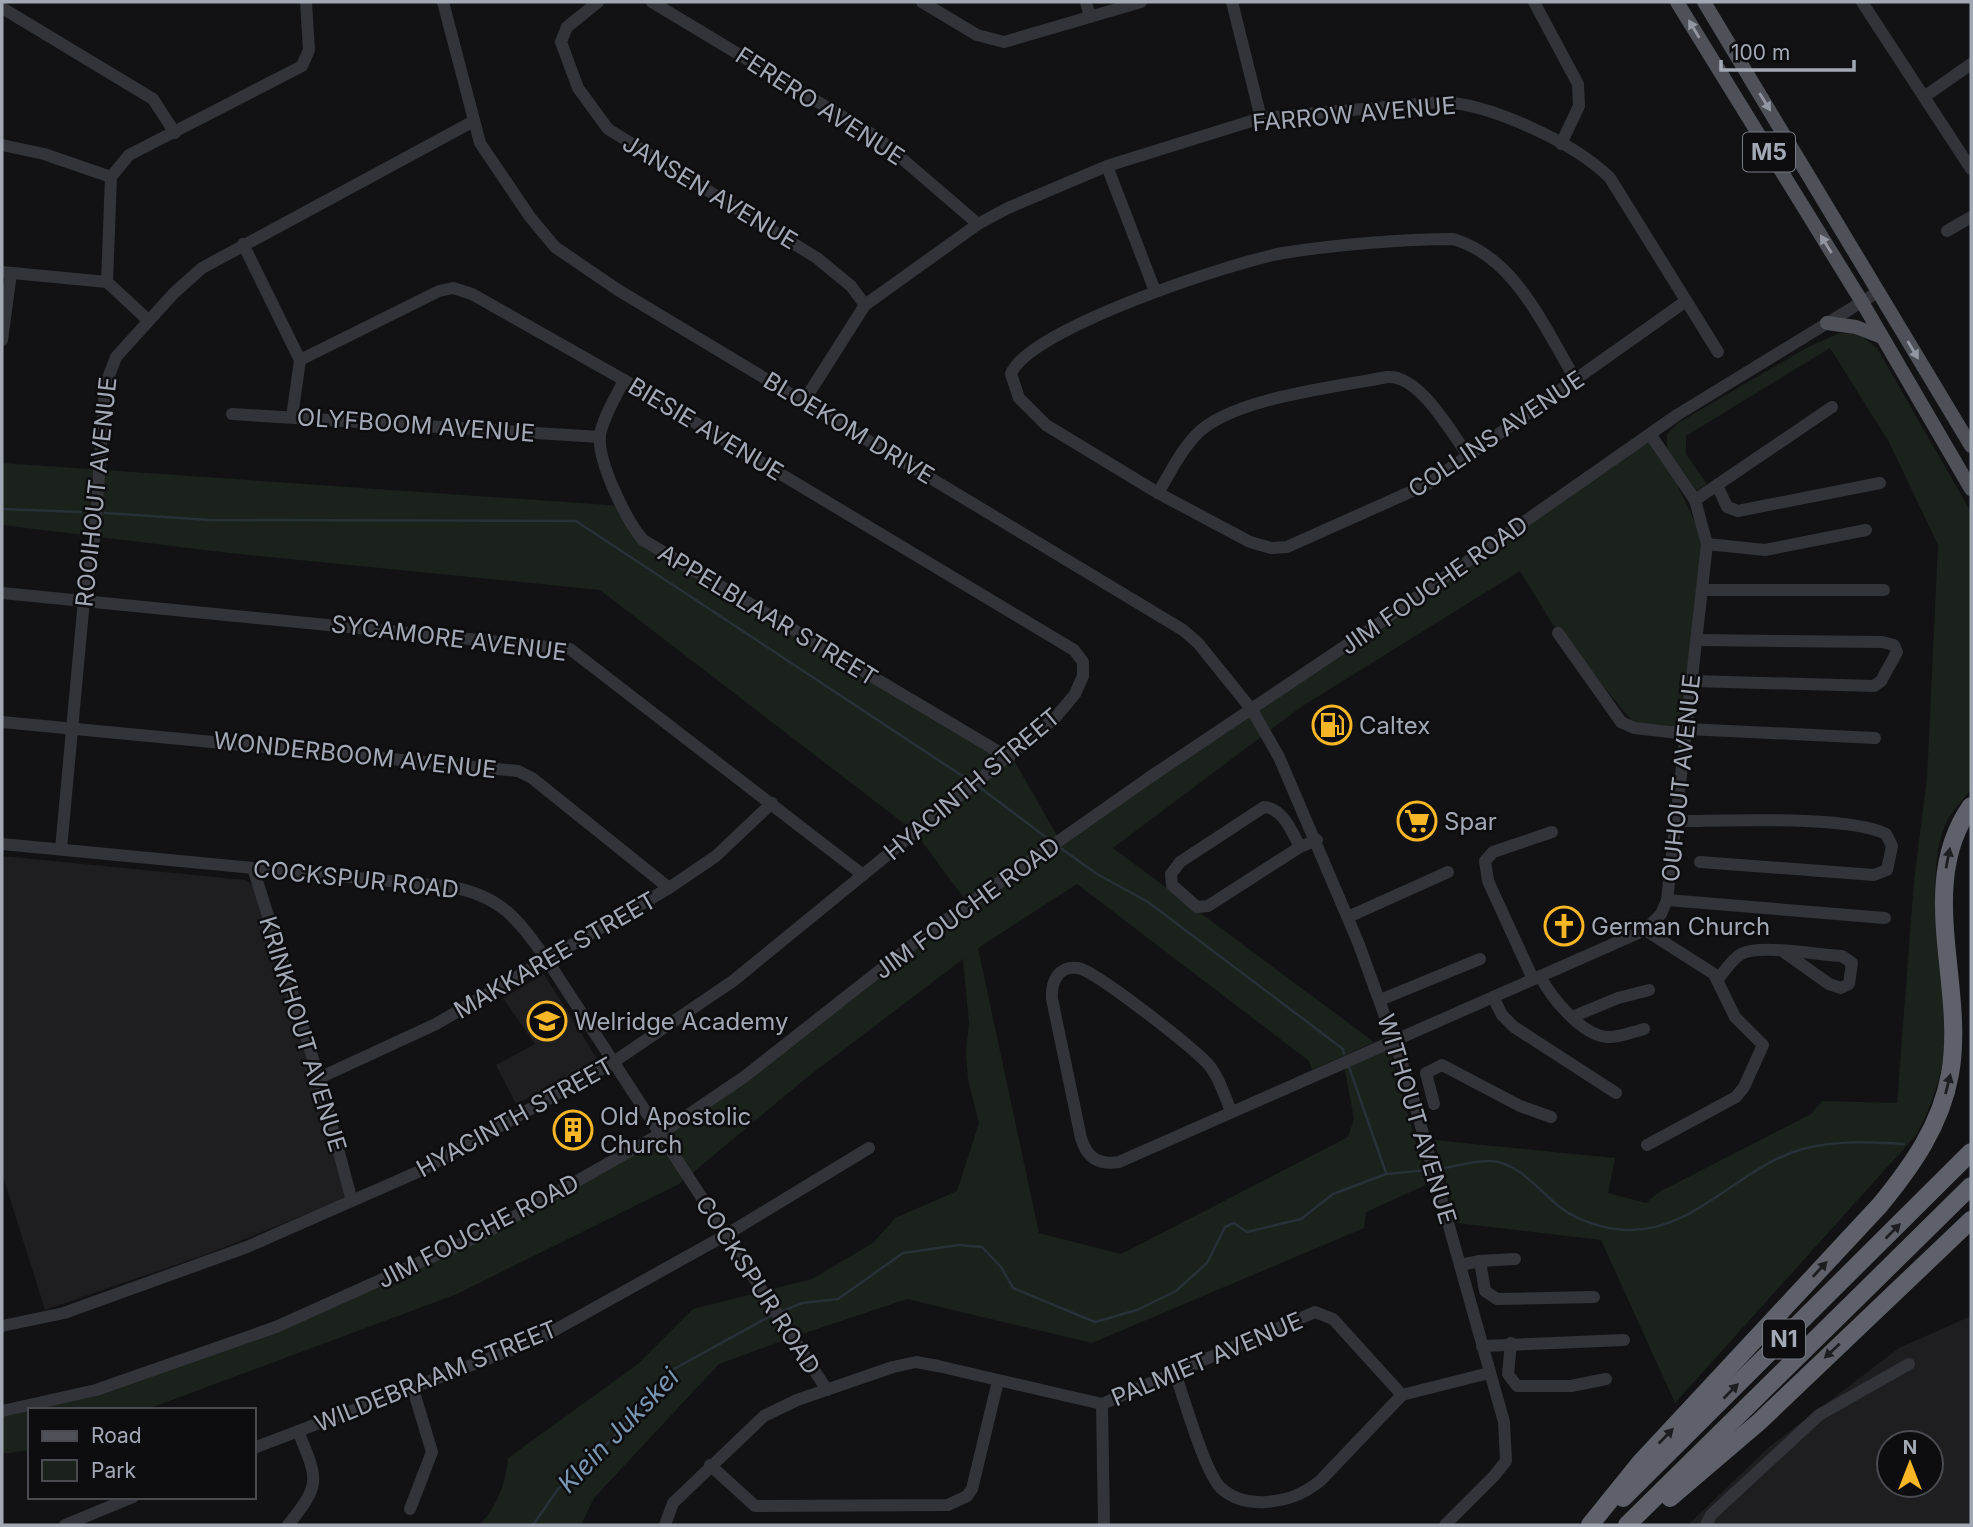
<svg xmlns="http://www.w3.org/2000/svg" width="1973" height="1527" font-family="Inter,sans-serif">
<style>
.built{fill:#1e1e21;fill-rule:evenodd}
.green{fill:#1a221b}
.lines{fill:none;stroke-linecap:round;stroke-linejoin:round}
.stream{stroke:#283038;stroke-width:2.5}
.minor{stroke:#333439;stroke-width:12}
.major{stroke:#4f5158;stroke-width:14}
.highway{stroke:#5f616a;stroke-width:18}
.oneway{fill:#9297a2}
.oneway2{fill:#1d1e21}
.labels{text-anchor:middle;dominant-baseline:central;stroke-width:5;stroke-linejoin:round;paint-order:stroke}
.shield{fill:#0d0d0f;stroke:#767a83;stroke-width:2}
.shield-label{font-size:23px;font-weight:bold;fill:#a3a8b5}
.street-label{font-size:24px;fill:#a3a8b5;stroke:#0d0d0f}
.poi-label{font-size:24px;fill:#a3a8b5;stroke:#0d0d0f;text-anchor:start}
.water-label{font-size:26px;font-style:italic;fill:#7895b1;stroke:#0d0d0f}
</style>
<rect width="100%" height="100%" fill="#121214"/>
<!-- built -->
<g class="built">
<path d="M 2,856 L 245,880 L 257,888 L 282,959 L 346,1198 L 210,1253 L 45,1310 L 2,1173 Z"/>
<path d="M 544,974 L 599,1062 L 516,1104 L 496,1065 L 535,1044 L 503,998 Z"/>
<path d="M 1971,1316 L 1971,1525 L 1688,1525 L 1769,1447 L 1899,1348 ZM 1889,1443 L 1931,1443 L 1931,1485 L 1889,1485 Z"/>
</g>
<!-- green -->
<g class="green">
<path d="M 1840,333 L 1859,334 L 1877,348 L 1971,512 L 1971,789 C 1964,799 1954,809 1948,819 C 1920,874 1948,967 1947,1027 C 1946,1065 1934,1101 1917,1134 L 1675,1403 L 1601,1240 L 1457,1223 L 1434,1140 L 1615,1158 L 1608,1193 L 1646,1203 L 1659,1192 L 1811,1114 L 1822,1101 L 1897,1103 L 1914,881 L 1927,778 L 1938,545 L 1889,442 L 1830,348 L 1686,436 L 1686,454 L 1707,484 L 1696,491 L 1667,449 L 1667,434 L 1678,423 L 1808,347 Z"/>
<path d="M 1652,434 L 1709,550 L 1690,735 L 1635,724 L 1558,633 L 1520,571 L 1301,707 L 1113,848 L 1374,1042 L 1312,1070 L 1309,1061 L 1077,884 L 978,948 L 1039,1233 L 1121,1254 L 1348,1137 L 1354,1119 L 1344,1066 L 1389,1049 L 1428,1184 L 1366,1212 L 1364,1228 L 1092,1343 L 907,1299 L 793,1337 L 719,1364 L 594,1498 L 581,1525 L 480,1525 C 498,1504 505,1485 508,1458 L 638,1364 L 693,1309 L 812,1279 L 873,1243 L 895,1218 L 957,1191 L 979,1123 L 968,1079 L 966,1051 L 969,1023 L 963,959 L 805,1079 L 679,1184 L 457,1294 L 145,1410 L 30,1410 L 30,1450 L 2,1454 L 2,1411 L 64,1399 L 372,1289 L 704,1106 L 969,905 L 915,832 L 600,590 L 229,553 L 2,525 L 2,463 L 623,506 L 646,537 L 1011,755 L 1060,841 Z"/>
</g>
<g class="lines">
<!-- stream -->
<g class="stream">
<path d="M 2,509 L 81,512"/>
<path d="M 105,513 L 210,520 L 576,521 L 970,781"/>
<path d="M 978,786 L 1051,841"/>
<path d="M 1059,847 L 1097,874 L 1148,902 L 1343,1049 L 1344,1054"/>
<path d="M 1349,1067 L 1386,1173"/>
<path d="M 1438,1169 C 1455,1167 1475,1160 1491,1161 C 1520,1163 1540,1192 1561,1208 C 1579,1221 1604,1229 1626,1230 C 1695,1233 1739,1166 1803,1149 C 1835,1140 1871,1142 1904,1144"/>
<path d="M 781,1312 L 802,1303 L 838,1299 L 903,1253 L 959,1245 L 982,1247 L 1001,1267 L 1013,1288 L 1095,1322 L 1137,1310 L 1176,1291 L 1207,1263 L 1225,1227 L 1234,1223 L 1247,1232 L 1301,1219 L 1333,1194 L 1386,1174 L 1428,1170"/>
<path d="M 533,1525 L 558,1489 L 591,1462 L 674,1369 L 774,1314"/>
</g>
<!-- minor -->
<g class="minor">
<path d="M 443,2 L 480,143 L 530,217 L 555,247 L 618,290 L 1183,630 L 1198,643 L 1252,710 L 1279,757 L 1358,942 L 1408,1080 L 1504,1422 L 1506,1461 L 1494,1476 L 1445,1525"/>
<path d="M 598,2 L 567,27 L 561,42 L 578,88 L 608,129 L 817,258 L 851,286 L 865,305"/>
<path d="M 652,2 L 878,138 L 978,224"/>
<path d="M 922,2 L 977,35 L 1004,42 L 1141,2"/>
<path d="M 1086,2 L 1090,17"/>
<path d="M 1232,2 L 1261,118"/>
<path d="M 1534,2 L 1578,84 L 1579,106 L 1561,144"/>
<path d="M 1862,2 L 1971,169"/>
<path d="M 2,8 L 153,99 L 175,133"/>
<path d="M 1924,97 L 1971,64"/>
<path d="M 2,145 L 44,154 L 111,177"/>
<path d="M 1107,166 L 1155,291"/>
<path d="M 1947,231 L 1971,217"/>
<path d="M 243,244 L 300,360 L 292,417"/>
<path d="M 2,272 L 107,282 L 148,320"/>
<path d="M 107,282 L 111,177 L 129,155 L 302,66 L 309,50 L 306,2"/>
<path d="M 2,340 L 11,273"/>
<path d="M 624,380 C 616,397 603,417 600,435 C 597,461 626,520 643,540 L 1009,758"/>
<path d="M 1576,380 C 1544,328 1516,257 1453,239 C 1403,239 1333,245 1283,253 C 1233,262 1028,329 1011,374 L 1019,398 L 1046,425 L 1158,493 L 1250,542 L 1271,548 L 1287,547 L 1428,484 L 1686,301"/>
<path d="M 804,401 L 865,305 L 978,224 L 1008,208 L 1107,166 L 1261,118 L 1442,102 C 1491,104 1575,143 1610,178 L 1718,352"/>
<path d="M 232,414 L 600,437"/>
<path d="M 1717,485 L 1727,507 L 1738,511 L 1880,483"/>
<path d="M 1158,493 C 1170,473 1181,450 1197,434 C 1232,398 1337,387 1387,377 C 1419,374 1450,431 1468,455"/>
<path d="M 1695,500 L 1832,407"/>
<path d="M 1707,544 L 1765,550 L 1866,530"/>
<path d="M 1702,590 L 1884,590"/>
<path d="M 2,593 L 570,649 L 863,875"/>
<path d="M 1558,633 L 1621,722 L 1634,728 L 1687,734"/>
<path d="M 1692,681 L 1874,686 L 1881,681 L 1897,652 L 1894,645 L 1882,642 L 1697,640"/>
<path d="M 2,722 L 518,771 L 532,778 L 669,888"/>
<path d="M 1687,729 L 1875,738"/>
<path d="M 1678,821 C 1725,821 1848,815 1886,834 L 1892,846 L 1887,870 L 1874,875 L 1700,862"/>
<path d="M 2,844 L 452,887 C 503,897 518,920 547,960 L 827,1390"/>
<path d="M 1300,847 C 1292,832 1283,808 1264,807 L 1180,862 L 1171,874 L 1172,885 L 1197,907 L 1208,906 L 1300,847 L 1317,840"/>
<path d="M 61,849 L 84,600 L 95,533 L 105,386 L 116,357 L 174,293 L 202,268 L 472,122"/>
<path d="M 253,868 L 319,1078 L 352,1201"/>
<path d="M 1667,900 L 1885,918"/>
<path d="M 1348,917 L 1448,872"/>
<path d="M 1645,930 L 1714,974 L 1735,1017 L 1763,1045 L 1744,1087 L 1736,1097 L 1647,1145"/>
<path d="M 1540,976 C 1551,997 1581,1035 1607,1037 C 1619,1038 1632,1032 1644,1029"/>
<path d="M 1533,979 L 1488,881 L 1485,861 L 1493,852 L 1552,832"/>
<path d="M 1718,979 C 1725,971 1732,959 1741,954 C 1760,944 1819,955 1842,956 L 1852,963 L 1849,984 L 1841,988 L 1829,984 L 1784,952"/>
<path d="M 1493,997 L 1502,1015 L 1514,1027 L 1616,1093"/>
<path d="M 1380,1000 L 1480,959"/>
<path d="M 1572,1017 L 1618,998 L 1649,990"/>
<path d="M 319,1078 L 436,1024 L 669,888 L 716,856 L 772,803"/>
<path d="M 1434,1104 L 1426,1073 L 1442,1065 L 1520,1106 L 1551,1117"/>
<path d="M 1231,1111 C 1224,1095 1219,1076 1207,1063 C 1192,1047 1096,971 1078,968 C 1058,965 1051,982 1052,999 L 1081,1138 C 1087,1158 1098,1165 1119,1162 L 1645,930 L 1661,914 L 1667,900 L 1707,544 L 1695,500 L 1650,434"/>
<path d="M 1480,1261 L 1515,1259"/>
<path d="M 1460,1265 L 1480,1261 L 1485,1291 L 1497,1299 L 1594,1297"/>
<path d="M 2,1326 L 64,1313 L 247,1247 L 420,1171 L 612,1063 L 733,981 L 1055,718 L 1075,694 L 1083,676 L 1083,662 L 1074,650 L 624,380 L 472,294 L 453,288 L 439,291 L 300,360"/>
<path d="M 1511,1343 L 1508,1374 L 1517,1386 L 1571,1386 L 1606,1379"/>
<path d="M 1482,1346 L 1624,1340"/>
<path d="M 1175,1373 C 1184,1398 1205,1473 1221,1488 C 1234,1500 1249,1503 1266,1502 C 1288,1500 1302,1495 1320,1481 L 1402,1395 L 1489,1373"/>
<path d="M 1102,1404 L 1104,1525"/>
<path d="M 2,1411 L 96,1390 L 276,1327 L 487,1232 L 660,1134 L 744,1077 L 926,934 L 1153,775 L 1378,624 L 1677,415 L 1878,292"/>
<path d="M 254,1448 L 537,1340 L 724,1236 L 869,1148"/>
<path d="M 710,1465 L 755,1506 L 948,1505 L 967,1496 L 972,1489 L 998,1381"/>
<path d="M 410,1509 L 432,1452 L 413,1389"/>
<path d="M 65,1525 L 133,1497"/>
<path d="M 288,1525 C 322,1483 318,1480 298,1431"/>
<path d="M 665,1525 L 673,1503 L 764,1416 L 797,1400 L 893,1367 L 916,1362 L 938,1366 L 1102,1404 L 1315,1312 L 1333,1319 L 1402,1395"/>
<path d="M 1706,1525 L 1711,1515 L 1819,1415 L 1909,1364"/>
</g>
<!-- major -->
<g class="major">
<path d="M 1677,2 L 1862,302 L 1971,489"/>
<path d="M 1704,2 L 1971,446"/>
<path d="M 1827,323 L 1856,327 L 1882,337"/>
</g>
<!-- highway -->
<g class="highway">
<path d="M 1623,1498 L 1971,1152"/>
<path d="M 1670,1498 L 1759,1422 L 1971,1220"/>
<path d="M 1590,1525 L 1640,1463 L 1880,1205 C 1912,1166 1941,1125 1950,1074 C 1966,986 1915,885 1971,806"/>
<path d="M 1627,1525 L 1971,1186"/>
</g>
</g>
<!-- one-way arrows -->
<defs><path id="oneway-solid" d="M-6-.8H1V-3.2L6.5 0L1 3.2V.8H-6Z" transform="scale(1.75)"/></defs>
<g class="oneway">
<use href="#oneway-solid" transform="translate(1694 29) rotate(-121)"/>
<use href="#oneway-solid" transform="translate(1765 102) rotate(58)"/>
<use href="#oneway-solid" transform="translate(1826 244) rotate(-122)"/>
<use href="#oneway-solid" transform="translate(1913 350) rotate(59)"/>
</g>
<g class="oneway2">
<use href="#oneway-solid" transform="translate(1948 858) rotate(-79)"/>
<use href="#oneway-solid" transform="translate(1948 1084) rotate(-76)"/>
<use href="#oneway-solid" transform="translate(1893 1231) rotate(-45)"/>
<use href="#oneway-solid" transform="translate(1820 1269) rotate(-47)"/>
<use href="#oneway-solid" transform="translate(1832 1351) rotate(137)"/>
<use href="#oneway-solid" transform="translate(1731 1391) rotate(-45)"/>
<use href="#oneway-solid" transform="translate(1666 1436) rotate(-46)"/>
</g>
<!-- icons -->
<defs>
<symbol id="fuel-ring" viewBox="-11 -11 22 22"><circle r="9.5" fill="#0d0d0f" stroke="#f7b626" stroke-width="1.5"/><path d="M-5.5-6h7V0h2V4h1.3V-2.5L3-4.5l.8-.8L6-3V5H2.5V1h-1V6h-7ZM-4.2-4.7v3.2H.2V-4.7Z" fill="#f7b626"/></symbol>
<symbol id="supermarket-ring" viewBox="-11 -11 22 22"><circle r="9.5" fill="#0d0d0f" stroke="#f7b626" stroke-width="1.5"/><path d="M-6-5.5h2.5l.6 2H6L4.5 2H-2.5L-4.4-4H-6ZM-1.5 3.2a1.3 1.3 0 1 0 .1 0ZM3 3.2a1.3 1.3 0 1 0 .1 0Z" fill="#f7b626"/></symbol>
<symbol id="church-ring" viewBox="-11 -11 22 22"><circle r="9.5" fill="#0d0d0f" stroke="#f7b626" stroke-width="1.5"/><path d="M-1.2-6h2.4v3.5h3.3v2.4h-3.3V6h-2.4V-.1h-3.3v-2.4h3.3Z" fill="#f7b626"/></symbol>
<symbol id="school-ring" viewBox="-11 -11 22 22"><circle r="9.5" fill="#0d0d0f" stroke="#f7b626" stroke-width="1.5"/><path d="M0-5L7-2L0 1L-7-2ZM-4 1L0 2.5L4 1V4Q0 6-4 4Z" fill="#f7b626"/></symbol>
<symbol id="building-ring" viewBox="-11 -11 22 22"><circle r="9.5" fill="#0d0d0f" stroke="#f7b626" stroke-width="1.5"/><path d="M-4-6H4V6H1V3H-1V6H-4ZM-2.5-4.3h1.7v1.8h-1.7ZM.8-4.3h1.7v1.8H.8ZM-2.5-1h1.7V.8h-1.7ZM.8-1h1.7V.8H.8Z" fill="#f7b626"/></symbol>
</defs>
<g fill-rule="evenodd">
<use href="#fuel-ring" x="1310" y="703" width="44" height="44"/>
<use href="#supermarket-ring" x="1395" y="799" width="44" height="44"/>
<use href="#church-ring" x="1542" y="904" width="44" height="44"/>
<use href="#school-ring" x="525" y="999" width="44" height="44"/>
<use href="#building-ring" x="551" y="1108" width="44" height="44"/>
</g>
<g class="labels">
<!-- shield labels -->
<g class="shield">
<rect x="1743" y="132.5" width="52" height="39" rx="5"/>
<rect x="1763" y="1319.5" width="42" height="39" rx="5"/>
</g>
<g class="shield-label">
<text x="1769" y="152">M5</text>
<text x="1784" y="1339">N1</text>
</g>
<!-- street labels -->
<g class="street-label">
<text transform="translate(820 106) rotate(33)">FERERO AVENUE</text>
<text transform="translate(1354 114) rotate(-5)">FARROW AVENUE</text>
<text transform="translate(710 192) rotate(31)">JANSEN AVENUE</text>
<text transform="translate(416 425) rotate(4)">OLYFBOOM AVENUE</text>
<text transform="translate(849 428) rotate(31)">BLOEKOM DRIVE</text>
<text transform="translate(706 429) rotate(31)">BIESIE AVENUE</text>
<text transform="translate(1496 434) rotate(-34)">COLLINS AVENUE</text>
<text transform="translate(96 492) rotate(-84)">ROOIHOUT AVENUE</text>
<text transform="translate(1434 585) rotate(-35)">JIM FOUCHE ROAD</text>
<text transform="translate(768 615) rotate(31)">APPELBLAAR STREET</text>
<text transform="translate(449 638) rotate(7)">SYCAMORE AVENUE</text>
<text transform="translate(355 755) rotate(6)">WONDERBOOM AVENUE</text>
<text transform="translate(1681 778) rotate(-84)">OUHOUT AVENUE</text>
<text transform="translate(972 784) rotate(-40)">HYACINTH STREET</text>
<text transform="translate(356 879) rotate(6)">COCKSPUR ROAD</text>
<text transform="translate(967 908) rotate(-36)">JIM FOUCHE ROAD</text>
<text transform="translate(555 955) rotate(-30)">MAKKAREE STREET</text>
<text transform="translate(303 1034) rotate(73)">KRINKHOUT AVENUE</text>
<text transform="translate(515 1117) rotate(-29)">HYACINTH STREET</text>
<text transform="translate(1417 1119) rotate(73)">WITHOUT AVENUE</text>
<text transform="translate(478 1231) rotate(-27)">JIM FOUCHE ROAD</text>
<text transform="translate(758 1285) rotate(57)">COCKSPUR ROAD</text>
<text transform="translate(1207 1359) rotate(-23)">PALMIET AVENUE</text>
<text transform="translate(436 1376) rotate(-22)">WILDEBRAAM STREET</text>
</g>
<!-- poi labels -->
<g class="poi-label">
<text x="1359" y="725">Caltex</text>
<text x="1444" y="821">Spar</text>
<text x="1591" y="926">German Church</text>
<text x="574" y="1021">Welridge Academy</text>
<text x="600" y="1116">Old Apostolic<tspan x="600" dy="28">Church</tspan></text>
</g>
<!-- water labels -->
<g class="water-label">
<text transform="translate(618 1430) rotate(-46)">Klein Jukskei</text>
</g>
</g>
<!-- border -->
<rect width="1973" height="1527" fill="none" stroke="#a3a8b5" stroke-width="7"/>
<!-- legend -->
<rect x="28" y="1408" width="228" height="91" fill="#0d0d0f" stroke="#494b51" stroke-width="2"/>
<rect x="42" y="1431" width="35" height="10" fill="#4f5158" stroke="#494b51" stroke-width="2"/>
<text x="91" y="1443" font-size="21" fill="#a3a8b5">Road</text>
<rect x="42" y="1460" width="35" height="21" fill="#1a221b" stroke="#494b51" stroke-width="2"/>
<text x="91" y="1478" font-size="21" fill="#a3a8b5">Park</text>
<!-- north arrow -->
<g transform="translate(1910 1464)"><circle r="33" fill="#0d0d0f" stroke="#494b51" stroke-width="2"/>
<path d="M0-5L12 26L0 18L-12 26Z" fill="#f7b626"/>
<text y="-10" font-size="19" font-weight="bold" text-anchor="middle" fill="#a3a8b5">N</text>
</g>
<!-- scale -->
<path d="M1721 60v10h133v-10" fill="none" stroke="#a3a8b5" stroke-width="3.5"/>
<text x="1731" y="60" font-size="21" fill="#a3a8b5" stroke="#0d0d0f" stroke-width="5" paint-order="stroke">100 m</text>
</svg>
